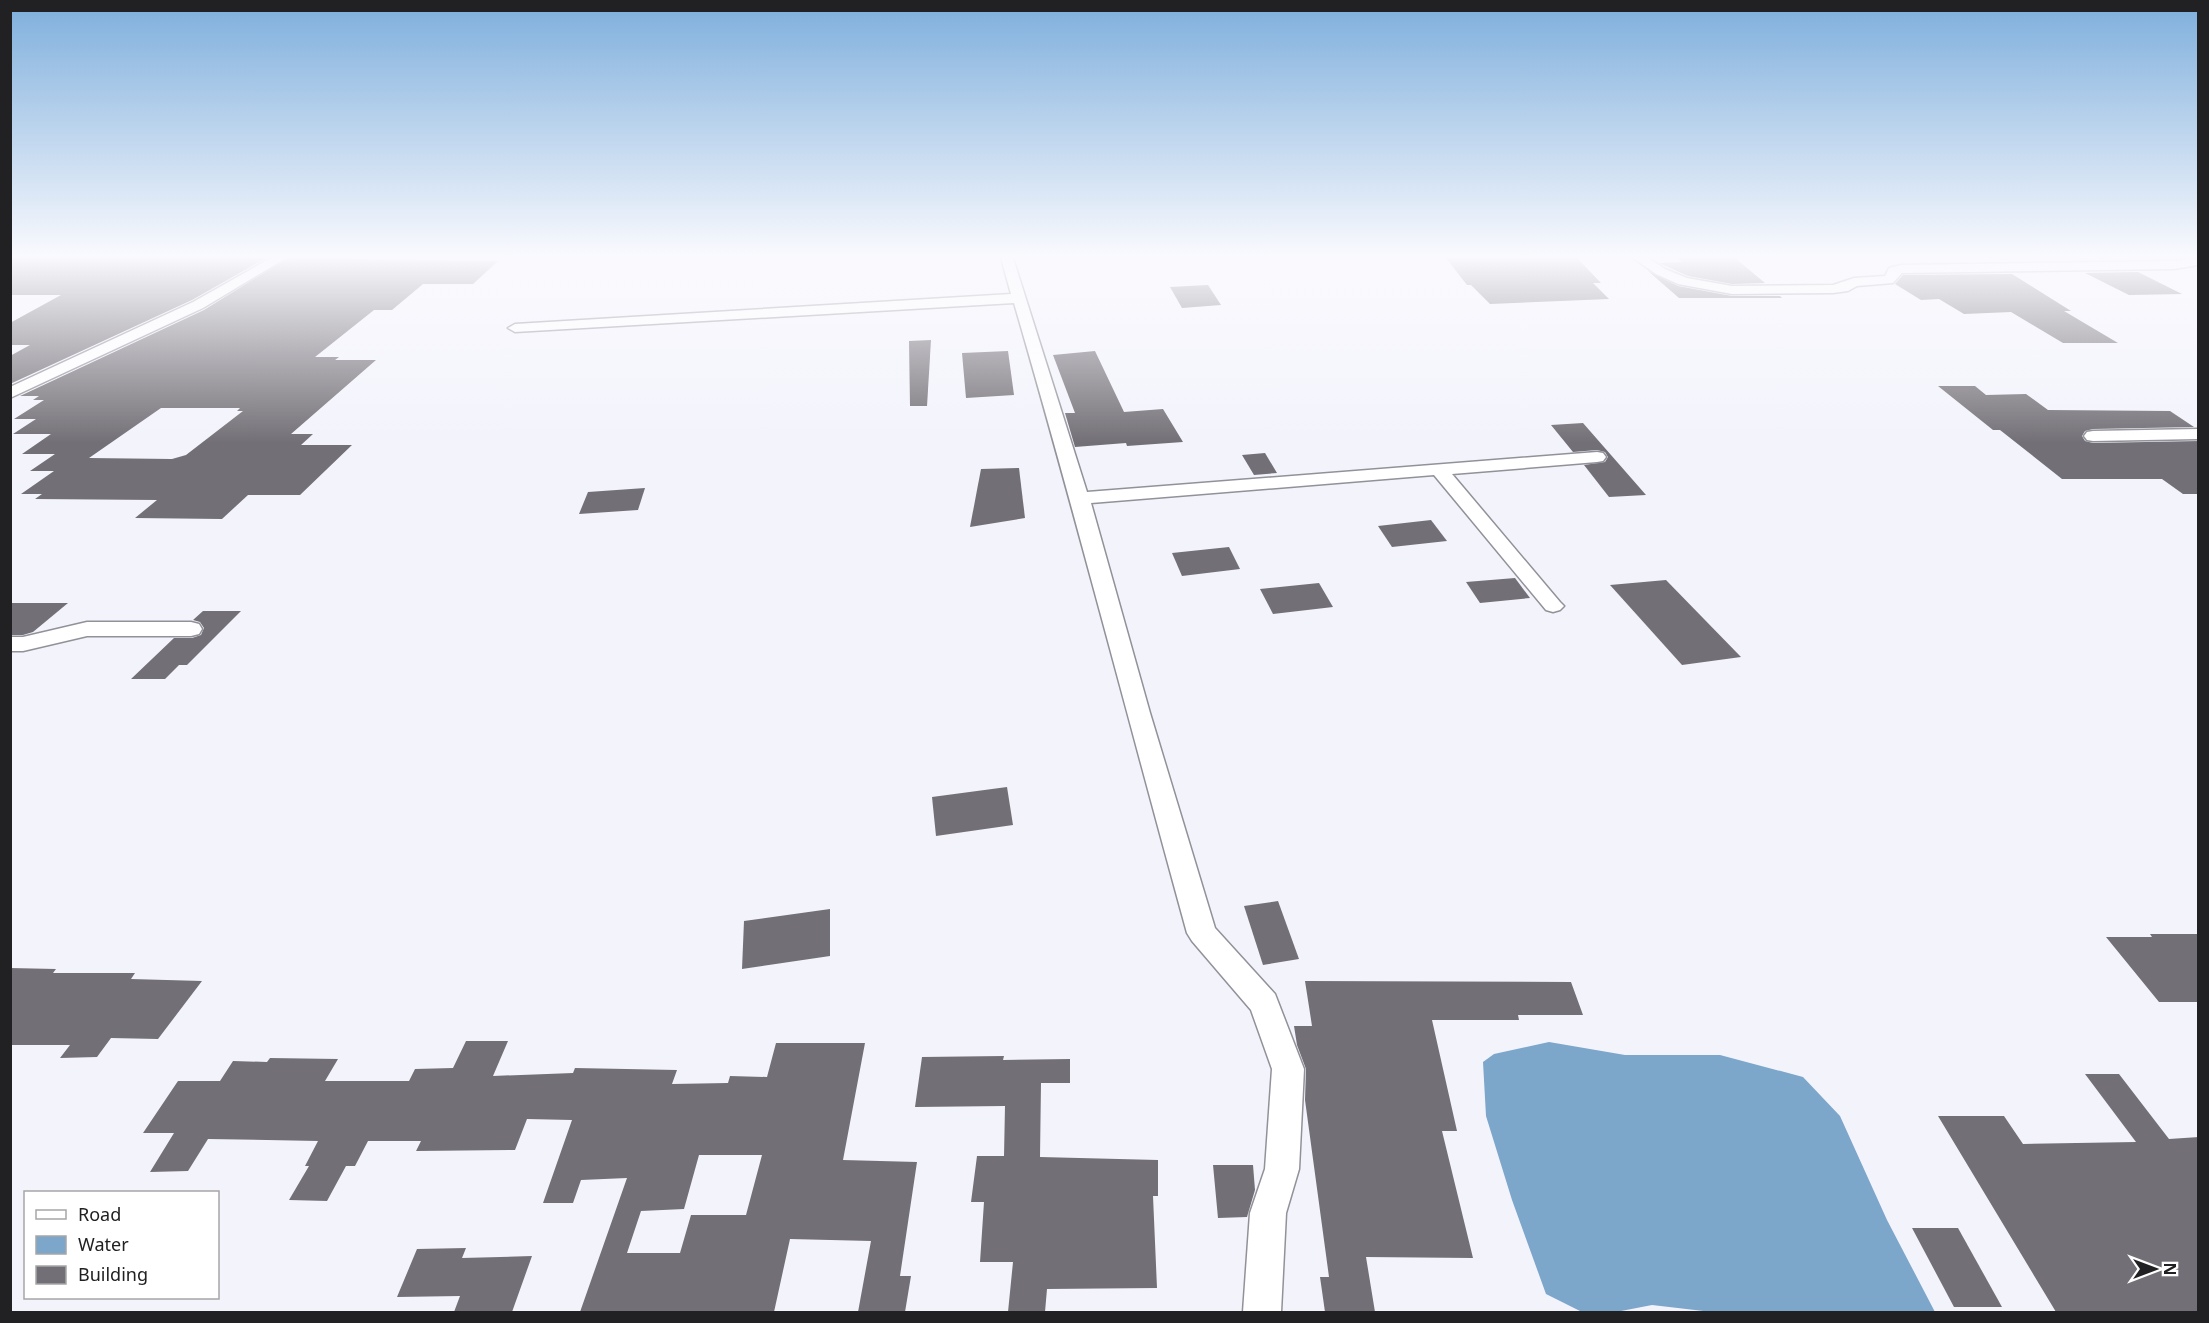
<svg xmlns="http://www.w3.org/2000/svg" width="2209" height="1323" font-family="'Noto Sans',sans-serif">
<style>
.water{fill:#7ca6ca}
.building{fill:#736f76;fill-rule:evenodd}
.lines{fill:none;stroke-linecap:round;stroke-linejoin:round}
.street-casing{stroke:#919199;stroke-width:3}
.street{fill:#fff;fill-rule:evenodd}
</style>
<rect width="100%" height="100%" fill="#f3f3fc"/>
<!-- water -->
<path class="water" d="M 1549,1042 L 1625,1055 L 1720,1055 L 1803,1077 L 1840,1116 L 1887,1220 L 1935,1312 L 1712,1312 L 1652,1305 L 1616,1312 L 1582,1312 L 1546,1294 L 1512,1200 L 1486,1116 L 1483,1062 L 1494,1054 Z"/>
<!-- building -->
<g class="building">
<path d="M 10,258 L 266,258 L 192,300 L 10,384 L 10,356 L 30,345 L 10,345 L 10,323 L 61,295 L 10,295 Z"/>
<path d="M 288,258 L 498,261 L 473,284 L 423,284 L 392,310 L 374,310 L 315,357 L 339,357 L 335,360 L 376,360 L 291,434 L 313,434 L 301,445 L 352,445 L 300,495 L 248,495 L 222,519 L 135,518 L 157,500 L 35,499 L 42,494 L 21,494 L 54,471 L 30,471 L 55,454 L 22,454 L 51,434 L 13,434 L 36,419 L 14,419 L 44,400 L 33,400 L 39,396 L 20,396 L 204,310 ZM 161,408 L 240,408 L 237,411 L 243,411 L 186,455 L 172,459 L 89,458 Z"/>
<path d="M 1446,258 L 1577,258 L 1601,283 L 1593,283 L 1609,299 L 1490,304 L 1471,285 L 1467,285 Z"/>
<path d="M 1677,258 L 1735,258 L 1765,283 L 1732,284 L 1688,276 L 1659,263 L 1682,262 Z"/>
<path d="M 1648,271 L 1678,286 L 1732,296 L 1780,296 L 1782,298 L 1679,298 Z"/>
<path d="M 2138,272 L 2182,294 L 2129,295 L 2085,273 Z"/>
<path d="M 2012,274 L 2071,311 L 2064,311 L 2118,343 L 2063,343 L 2011,312 L 1964,314 L 1939,299 L 1921,300 L 1895,284 L 1903,275 Z"/>
<path d="M 1208,285 L 1221,305 L 1182,308 L 1170,287 Z"/>
<path d="M 931,340 L 927,406 L 910,406 L 909,341 Z"/>
<path d="M 1008,351 L 1014,395 L 966,398 L 962,353 Z"/>
<path d="M 1095,351 L 1124,412 L 1163,409 L 1183,442 L 1127,446 L 1126,443 L 1075,447 L 1065,413 L 1075,413 L 1053,355 Z"/>
<path d="M 1938,386 L 1975,386 L 1986,395 L 2026,394 L 2048,410 L 2170,411 L 2194,427 L 2093,429 L 2085,431 L 2082,436 L 2085,441 L 2093,443 L 2199,441 L 2199,494 L 2183,494 L 2162,479 L 2062,479 L 2000,430 L 1993,430 Z"/>
<path d="M 1583,423 L 1646,495 L 1609,497 L 1584,465 L 1605,462 L 1608,457 L 1605,452 L 1597,450 L 1573,452 L 1551,425 Z"/>
<path d="M 1265,453 L 1277,473 L 1254,475 L 1242,455 Z"/>
<path d="M 1019,468 L 1025,518 L 970,527 L 981,469 Z"/>
<path d="M 645,488 L 638,510 L 579,514 L 588,492 Z"/>
<path d="M 1431,520 L 1447,541 L 1392,547 L 1378,526 Z"/>
<path d="M 1229,547 L 1240,569 L 1182,576 L 1172,553 Z"/>
<path d="M 1515,578 L 1530,598 L 1480,603 L 1466,582 Z"/>
<path d="M 1666,580 L 1741,657 L 1682,665 L 1610,585 Z"/>
<path d="M 1319,583 L 1333,607 L 1273,614 L 1260,589 Z"/>
<path d="M 10,603 L 68,603 L 33,632 L 23,635 L 10,635 Z"/>
<path d="M 203,611 L 241,611 L 187,665 L 179,665 L 165,679 L 131,679 L 174,638 L 192,638 L 201,635 L 204,628 L 200,622 L 193,620 Z"/>
<path d="M 1007,787 L 1013,825 L 936,836 L 932,797 Z"/>
<path d="M 1278,901 L 1299,959 L 1263,965 L 1244,906 Z"/>
<path d="M 830,909 L 830,956 L 742,969 L 744,921 Z"/>
<path d="M 2150,934 L 2199,934 L 2199,1002 L 2159,1002 L 2106,937 L 2152,937 Z"/>
<path d="M 10,968 L 56,969 L 53,973 L 135,973 L 131,979 L 202,981 L 158,1039 L 111,1038 L 97,1057 L 60,1058 L 70,1045 L 10,1045 Z"/>
<path d="M 1305,981 L 1571,982 L 1583,1015 L 1518,1015 L 1519,1020 L 1432,1020 L 1457,1131 L 1442,1131 L 1473,1258 L 1366,1257 L 1375,1312 L 1325,1312 L 1320,1277 L 1329,1277 L 1305,1100 L 1306,1069 L 1297,1045 L 1294,1026 L 1312,1026 Z"/>
<path d="M 466,1041 L 508,1041 L 493,1076 L 573,1073 L 575,1068 L 677,1070 L 672,1084 L 728,1083 L 730,1076 L 767,1077 L 776,1043 L 865,1043 L 843,1160 L 917,1162 L 900,1276 L 911,1276 L 905,1312 L 858,1312 L 871,1241 L 790,1239 L 774,1312 L 580,1312 L 627,1178 L 581,1180 L 573,1203 L 543,1203 L 572,1120 L 527,1119 L 515,1150 L 416,1151 L 421,1141 L 368,1141 L 355,1166 L 346,1166 L 327,1201 L 289,1200 L 309,1166 L 305,1166 L 318,1141 L 208,1139 L 188,1171 L 150,1172 L 174,1133 L 143,1133 L 178,1081 L 220,1081 L 233,1061 L 267,1062 L 270,1058 L 338,1059 L 325,1081 L 409,1081 L 415,1069 L 453,1068 ZM 699,1155 L 762,1155 L 746,1215 L 691,1215 L 680,1253 L 627,1253 L 641,1211 L 684,1209 Z"/>
<path d="M 1004,1056 L 1003,1060 L 1070,1059 L 1070,1083 L 1041,1083 L 1040,1157 L 1158,1160 L 1158,1196 L 1153,1196 L 1157,1288 L 1047,1289 L 1045,1312 L 1008,1312 L 1013,1262 L 980,1262 L 984,1202 L 971,1202 L 977,1156 L 1004,1156 L 1005,1106 L 915,1107 L 922,1057 Z"/>
<path d="M 2085,1074 L 2119,1074 L 2169,1139 L 2199,1137 L 2199,1312 L 2056,1312 L 1938,1116 L 2004,1116 L 2023,1144 L 2136,1142 Z"/>
<path d="M 1213,1165 L 1253,1165 L 1255,1190 L 1247,1217 L 1218,1218 Z"/>
<path d="M 1912,1228 L 1958,1228 L 2002,1307 L 1954,1307 Z"/>
<path d="M 466,1248 L 462,1258 L 532,1256 L 512,1312 L 454,1312 L 460,1296 L 397,1297 L 417,1249 Z"/>
</g>
<g class="lines">
<defs>
<g id="street">
<path d="M 271,258 L 286,258 L 203,308 L 10,398 L 10,387 L 193,302 Z"/>
<path d="M 1001,258 L 1013,258 L 1087,492 L 1597,452 L 1603,453 L 1606,457 L 1603,461 L 1597,462 L 1452,474 L 1560,602 L 1564,606 L 1560,610 L 1553,612 L 1546,610 L 1434,475 L 1091,503 L 1150,713 L 1215,928 L 1275,994 L 1304,1069 L 1299,1169 L 1286,1213 L 1281,1312 L 1243,1312 L 1250,1213 L 1265,1169 L 1272,1069 L 1251,1010 L 1192,941 L 1187,933 C 1129,723 1075,512 1014,303 L 515,332 L 508,328 L 515,324 L 1011,294 Z"/>
<path d="M 1633,258 L 1648,258 L 1665,269 L 1687,278 L 1732,286 L 1833,285 L 1854,278 L 1885,276 L 1889,268 L 1901,265 L 2174,261 L 2198,258 L 2198,265 L 2174,269 L 1902,273 L 1893,283 L 1857,286 L 1848,291 L 1833,293 L 1732,294 L 1678,284 L 1656,274 Z"/>
<path d="M 2198,429 L 2198,439 L 2093,441 L 2087,440 L 2084,436 L 2087,432 L 2093,431 Z"/>
<path d="M 87,622 L 191,622 L 199,624 L 202,629 L 199,634 L 191,636 L 87,636 L 23,651 L 10,651 L 10,637 L 23,637 Z"/>
</g>
</defs>
<!-- street casing -->
<use href="#street" class="street-casing"/>
<!-- street -->
<use href="#street" class="street"/>
</g>
<!-- sky -->
<linearGradient id="sky" x2="0" y2="1"><stop stop-color="#7daedc"/><stop offset="0.58" stop-color="#fafafe"/><stop offset="1" stop-color="#fafafe" stop-opacity="0"/></linearGradient>
<rect width="2209" height="443" fill="url(#sky)"/>
<!-- border -->
<rect width="2209" height="1323" fill="none" stroke="#212124" stroke-width="24"/>
<!-- legend -->
<rect x="24" y="1191" width="195" height="108" fill="#ffffff" stroke="#a6a6a7" stroke-width="1.5"/>
<rect x="36" y="1210" width="30" height="9" fill="#ffffff" stroke="#a6a6a7" stroke-width="1.5"/>
<text x="78" y="1221" font-size="18" fill="#212124">Road</text>
<rect x="36" y="1236" width="30" height="18" fill="#7ca6ca" stroke="#a6a6a7" stroke-width="1.5"/>
<text x="78" y="1251" font-size="18" fill="#212124">Water</text>
<rect x="36" y="1266" width="30" height="18" fill="#736f76" stroke="#a6a6a7" stroke-width="1.5"/>
<text x="78" y="1281" font-size="18" fill="#212124">Building</text>
<!-- north arrow -->
<g transform="translate(2155 1269) rotate(90)" stroke="#ffffff" stroke-width="4.5" paint-order="stroke">
<path d="M0-4.5L10 22L0 15L-10 22Z" fill="#212124"/>
<text y="-9" font-size="16" font-weight="bold" text-anchor="middle" fill="#212124">N</text>
</g>
</svg>
